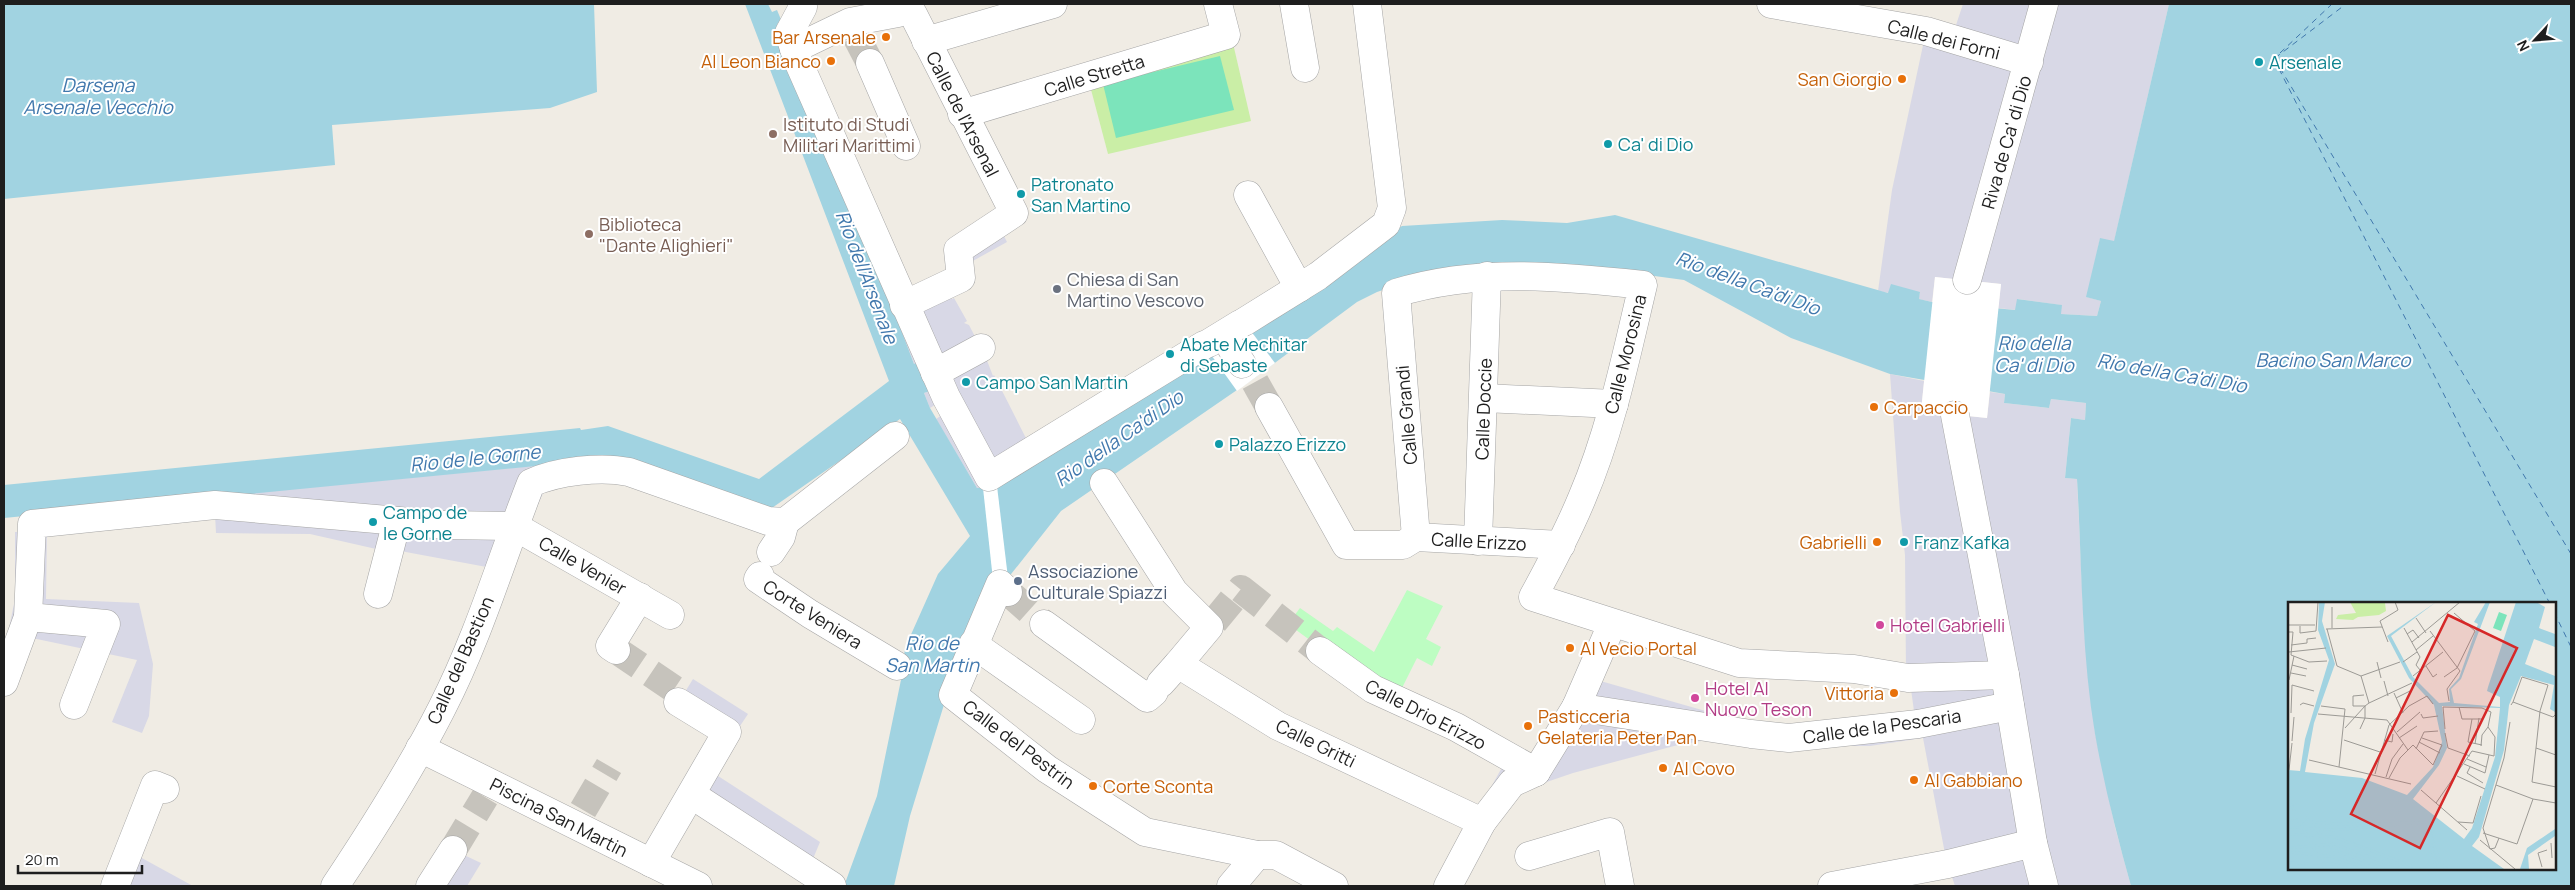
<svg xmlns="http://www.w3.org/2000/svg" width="2575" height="890" font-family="Manrope,sans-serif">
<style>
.grass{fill:#caeea6}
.park{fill:#bdfdc2}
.pitch{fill:#7ce4bb}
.plaza{fill:#d8d8e6}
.water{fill:#a1d3e1;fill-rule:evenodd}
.pier{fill:#fff}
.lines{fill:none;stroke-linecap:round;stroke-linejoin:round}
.ferry{stroke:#4178ad;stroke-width:1;stroke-dasharray:6 5;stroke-linecap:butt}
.minor-tunnel{stroke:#c6c3bc;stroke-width:28;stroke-dasharray:28 14;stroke-linecap:butt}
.minor-casing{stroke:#a5a5a5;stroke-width:29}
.minor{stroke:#fff;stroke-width:28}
.food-dot{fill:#e8710a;stroke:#fff;stroke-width:2}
.culture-dot{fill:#0f9aa8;stroke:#fff;stroke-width:2}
.education-dot{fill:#8d6e63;stroke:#fff;stroke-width:2}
.worship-dot{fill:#6b7280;stroke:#fff;stroke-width:2}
.service-dot{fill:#5c6f8a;stroke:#fff;stroke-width:2}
.hotel-dot{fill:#d1479c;stroke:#fff;stroke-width:2}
.labels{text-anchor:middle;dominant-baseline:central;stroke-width:4;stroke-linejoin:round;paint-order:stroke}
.food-label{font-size:18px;fill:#c56008;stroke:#fff;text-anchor:start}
.street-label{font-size:18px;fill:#1e1e1e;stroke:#fff}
.culture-label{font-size:18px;fill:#0d838f;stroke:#fff;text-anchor:start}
.education-label{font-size:18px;fill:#785e54;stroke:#fff;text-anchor:start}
.worship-label{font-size:18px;fill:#5b616d;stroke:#fff;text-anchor:start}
.service-label{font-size:18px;fill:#4e5e75;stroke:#fff;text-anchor:start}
.hotel-label{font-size:18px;fill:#b23c85;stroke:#fff;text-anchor:start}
.water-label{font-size:19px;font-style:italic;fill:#4178ad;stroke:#fff}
.inset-river{fill:none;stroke:#a1d3e1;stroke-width:2.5}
.inset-road{fill:none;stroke:#9c9a95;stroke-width:1}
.view{fill:#d62828;fill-opacity:0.15;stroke:#d62828;stroke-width:2.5}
.inset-edge{fill:none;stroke:#1e1e1e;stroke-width:2.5}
</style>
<rect width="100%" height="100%" fill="#f0ece4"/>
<!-- grass -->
<path class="grass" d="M 1232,39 L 1251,121 L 1108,154 L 1089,82 Z"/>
<!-- park -->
<path class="park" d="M 1407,590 L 1443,606 L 1426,639 L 1441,647 L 1432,666 L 1417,658 L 1399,694 L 1322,649 L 1288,624 L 1300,608 L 1333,631 L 1337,627 L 1374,652 Z"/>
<!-- pitch -->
<path class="pitch" d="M 1220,56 L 1234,110 L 1116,138 L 1103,84 Z"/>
<!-- plaza -->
<g class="plaza">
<path d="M 1963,4 L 2169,4 L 2114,242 L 2100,239 L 2087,297 L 2101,301 L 2097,316 L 2060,314 L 2061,305 L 2018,299 L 2016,310 L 1998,308 L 2001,284 L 1935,277 L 1932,302 L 1918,299 L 1920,293 L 1892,285 L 1889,293 L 1878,291 L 1892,190 L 1925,36 L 1954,31 Z"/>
<path d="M 1021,213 L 1026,221 L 1003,234 L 1007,242 L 962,267 L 950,294 L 952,299 L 954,298 L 967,321 L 964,323 L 969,325 L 986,358 L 993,376 L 994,375 L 1032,450 L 997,486 L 977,488 L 936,419 L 952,408 L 946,398 L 930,408 L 924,393 L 930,391 L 914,364 L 889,299 L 953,270 L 946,242 L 1005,214 Z"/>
<path d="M 1890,374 L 1924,381 L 1921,411 L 1987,418 L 1990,392 L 2005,394 L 2004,403 L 2049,408 L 2051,399 L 2086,403 L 2085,420 L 2071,418 L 2065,478 L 2077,479 L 2084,629 L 2095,733 L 2115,827 L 2131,886 L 1955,886 L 1946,859 L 1923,738 L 1870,746 L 1801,746 L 1712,739 L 1674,746 L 1573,773 L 1523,790 L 1488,832 L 1464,886 L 1436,886 L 1505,762 L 1534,762 L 1576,674 L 1765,728 L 1914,711 L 1910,682 L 1906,674 L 1905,555 L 1900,512 Z"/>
<path d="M 543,465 L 545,489 L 528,526 L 492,568 L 395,550 L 385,551 L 310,534 L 216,533 L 214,496 Z"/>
<path d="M 47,531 L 46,599 L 139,603 L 153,664 L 149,716 L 142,733 L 112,722 L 137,660 L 8,633 L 15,599 L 15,532 Z"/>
<path d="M 693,679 L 748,714 L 732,738 L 677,705 Z"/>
<path d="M 715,774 L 820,842 L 810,866 L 677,802 Z"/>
<path d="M 445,846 L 481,863 L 467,886 L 420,886 Z"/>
<path d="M 140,857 L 193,886 L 107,886 Z"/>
</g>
<!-- water -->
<g class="water">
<path d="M 4,4 L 594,4 L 597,92 L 550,108 L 332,125 L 335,165 L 4,199 Z"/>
<path d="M 745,4 L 768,4 L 772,12 L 777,10 L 782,22 L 777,24 L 860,221 L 914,364 L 919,362 L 930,391 L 924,393 L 930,408 L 977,488 L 997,486 L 1287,303 L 1402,226 L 1502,220 L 1567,223 L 1615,215 L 1888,293 L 1891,284 L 1920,292 L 1919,299 L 1932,302 L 2015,310 L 2017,299 L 2062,305 L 2061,314 L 2097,316 L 2101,301 L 2086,297 L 2100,238 L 2114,241 L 2169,4 L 2571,4 L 2571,886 L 2131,886 C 2117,836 2104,785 2095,734 C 2081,650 2082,564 2077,479 L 2065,478 L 2071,418 L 2085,420 L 2086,403 L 2051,399 L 2049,408 L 2004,403 L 2005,394 L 1890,374 L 1791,338 L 1684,280 L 1603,269 L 1430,274 L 1377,292 L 1357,302 L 1253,379 L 1061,511 L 1008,578 L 946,698 L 910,816 L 894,886 L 844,886 L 877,796 L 902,675 L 905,648 L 938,574 L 970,536 L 900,419 L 769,510 L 608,459 L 4,518 L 4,485 L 580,428 L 581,430 L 608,426 L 759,479 L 889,381 ZM 2289,604 L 2554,604 L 2554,869 L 2289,869 Z"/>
</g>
<!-- pier -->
<g class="pier">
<path d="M 1935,277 L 2001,284 L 1987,418 L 1921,411 Z"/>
<path d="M 1244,322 L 1275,363 L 1237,391 L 1204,345 Z"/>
<path d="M 997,486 L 1008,578 L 993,580 L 983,488 Z"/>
</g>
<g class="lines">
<!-- ferry -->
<g class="ferry">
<path d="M 2280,53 L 2332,4"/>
<path d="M 2275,58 L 2346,4"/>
<path d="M 2274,59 L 2550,604"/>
<path d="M 2280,68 L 2571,554"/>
<path d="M 2554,612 L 2571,647"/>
</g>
<!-- minor-tunnel -->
<g class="minor-tunnel">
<path d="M 856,36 L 870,63"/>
<path d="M 1255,382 L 1269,407"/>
<path d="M 1008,592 L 1044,624"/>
<path d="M 1214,622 L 1241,589 L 1320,651"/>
<path d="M 616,650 L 683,695"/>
<path d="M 583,810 L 609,766"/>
<path d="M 453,850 L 485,797"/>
</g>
<defs>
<g id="minor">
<path d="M 802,4 L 803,7 L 789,33 L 798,61 L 946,397 L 989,477 L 1204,345"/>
<path d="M 1294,4 L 1305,68"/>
<path d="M 1771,4 L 1926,31 L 2029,62"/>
<path d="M 926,41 L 1053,4"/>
<path d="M 794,49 L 850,22 L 898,13"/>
<path d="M 870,63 L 906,146"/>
<path d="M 962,114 L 1226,35 L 1218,4"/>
<path d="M 1248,195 L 1299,288"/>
<path d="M 1967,280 L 2044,4"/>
<path d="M 904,305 L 961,278 L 958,250 L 1014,213 L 913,14"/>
<path d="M 1244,322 L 1318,276 L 1386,224 L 1392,208 L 1367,4"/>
<path d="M 1209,343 L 1240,324"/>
<path d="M 1232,349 L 1242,364"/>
<path d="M 935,373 L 981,348"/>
<path d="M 1484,398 L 1614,404"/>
<path d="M 1269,407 L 1346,545 L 1403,545 L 1416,537 L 1561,545"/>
<path d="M 1955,415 L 2005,675 L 2033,843 L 2044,886"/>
<path d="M 1104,483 L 1174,592 L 1209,627 L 1178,664"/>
<path d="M 1416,537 L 1396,293 C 1477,268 1560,276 1643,285 C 1626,356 1611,430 1582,498 C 1568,532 1551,564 1533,597 L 1739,663 L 1854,669 L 1908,678 L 2005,675"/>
<path d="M 1478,541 L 1487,276"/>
<path d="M 771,552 L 781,537 L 785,522"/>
<path d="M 760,576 L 758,579 L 810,614 L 897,666"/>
<path d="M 1008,592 L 1000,584 L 953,695 L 1047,769 L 1145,832 L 1257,855 L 1276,855 L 1334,886"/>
<path d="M 378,594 L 397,521"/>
<path d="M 28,617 L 106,624 L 74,705"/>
<path d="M 1044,624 L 1147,698 L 1154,692"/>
<path d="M 973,644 L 1081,720"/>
<path d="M 616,650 L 610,646 L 640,597"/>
<path d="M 1320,651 L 1373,689 L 1456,727 L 1536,772"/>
<path d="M 4,682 L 28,617 L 32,524 L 215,505 L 445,525 L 514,526 L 670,615"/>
<path d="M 1161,683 L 1178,664 L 1278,726 L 1482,822"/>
<path d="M 1576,707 L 1751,734 L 1789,738 L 1918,724 L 2010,706"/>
<path d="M 420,748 L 698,886"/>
<path d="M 1536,772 L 1576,707 L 1612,624"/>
<path d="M 692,795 L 832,886"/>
<path d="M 1529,856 L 1610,832 L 1620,886"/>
<path d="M 651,863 L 727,732 L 678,702"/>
<path d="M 115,886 L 155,785 L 165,789"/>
<path d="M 335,886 C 373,829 411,769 442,708 C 479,636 502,557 531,483 C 557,471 601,466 629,472 L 768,521 L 785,522 L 895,436"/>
<path d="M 430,886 L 453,850"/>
<path d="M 1231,886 L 1257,855"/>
<path d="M 1448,886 L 1482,822 L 1512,783 L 1536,772"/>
<path d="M 1832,886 L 1948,864 L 2033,843"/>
</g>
</defs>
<!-- minor casing -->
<use href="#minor" class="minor-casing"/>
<!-- minor -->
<use href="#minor" class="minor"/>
</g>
<!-- markers -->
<g class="food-dot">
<circle cx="886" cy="37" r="5"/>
<circle cx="831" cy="61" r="5"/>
<circle cx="1902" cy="79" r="5"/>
<circle cx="1874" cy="407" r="5"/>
<circle cx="1877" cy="542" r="5"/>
<circle cx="1570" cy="648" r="5"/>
<circle cx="1894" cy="693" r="5"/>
<circle cx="1528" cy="726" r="5"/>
<circle cx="1663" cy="768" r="5"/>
<circle cx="1914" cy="780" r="5"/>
<circle cx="1093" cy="786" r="5"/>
</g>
<g class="culture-dot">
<circle cx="2259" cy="62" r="5"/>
<circle cx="1608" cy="144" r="5"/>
<circle cx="1021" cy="194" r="5"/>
<circle cx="1170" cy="354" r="5"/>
<circle cx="966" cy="382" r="5"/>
<circle cx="1219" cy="444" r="5"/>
<circle cx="373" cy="522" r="5"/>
<circle cx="1904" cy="542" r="5"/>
</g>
<g class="education-dot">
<circle cx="773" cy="134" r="5"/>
<circle cx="589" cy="234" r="5"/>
</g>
<circle class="worship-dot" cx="1057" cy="289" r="5"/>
<circle class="service-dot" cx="1018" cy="581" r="5"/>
<g class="hotel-dot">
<circle cx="1880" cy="625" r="5"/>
<circle cx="1695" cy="698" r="5"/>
</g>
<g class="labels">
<!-- food labels -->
<g class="food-label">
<text x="876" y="37" text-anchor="end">Bar Arsenale</text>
<text x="821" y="61" text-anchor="end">Al Leon Bianco</text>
<text x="1892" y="79" text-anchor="end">San Giorgio</text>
<text x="1884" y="407">Carpaccio</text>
<text x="1867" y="542" text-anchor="end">Gabrielli</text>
<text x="1580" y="648">Al Vecio Portal</text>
<text x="1884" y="693" text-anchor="end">Vittoria</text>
<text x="1538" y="716">Pasticceria<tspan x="1538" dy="21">Gelateria Peter Pan</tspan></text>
<text x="1673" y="768">Al Covo</text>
<text x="1924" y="780">Al Gabbiano</text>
<text x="1103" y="786">Corte Sconta</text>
</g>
<!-- street labels -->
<g class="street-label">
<text transform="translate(1944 39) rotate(14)">Calle dei Forni</text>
<text transform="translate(1094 75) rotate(-17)">Calle Stretta</text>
<text transform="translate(963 114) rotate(63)">Calle de l'Arsenal</text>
<text transform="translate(2006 142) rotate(-74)">Riva de Ca' di Dio</text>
<text transform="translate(1625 354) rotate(-76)">Calle Morosina</text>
<text transform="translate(1483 409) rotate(-88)">Calle Doccie</text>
<text transform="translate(1406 415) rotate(-95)">Calle Grandi</text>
<text transform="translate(1479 541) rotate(3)">Calle Erizzo</text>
<text transform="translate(583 565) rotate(30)">Calle Venier</text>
<text transform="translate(813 614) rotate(32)">Corte Veniera</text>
<text transform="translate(460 660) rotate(-66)">Calle del Bastion</text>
<text transform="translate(1426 714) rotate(27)">Calle Drio Erizzo</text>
<text transform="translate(1882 726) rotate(-8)">Calle de la Pescaria</text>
<text transform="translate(1316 743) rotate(26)">Calle Gritti</text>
<text transform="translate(1019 744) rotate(37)">Calle del Pestrin</text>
<text transform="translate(559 817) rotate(27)">Piscina San Martin</text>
</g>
<!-- culture labels -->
<g class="culture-label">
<text x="2269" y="62">Arsenale</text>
<text x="1618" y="144">Ca' di Dio</text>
<text x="1031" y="184">Patronato<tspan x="1031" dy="21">San Martino</tspan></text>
<text x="1180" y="344">Abate Mechitar<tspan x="1180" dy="21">di Sebaste</tspan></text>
<text x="976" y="382">Campo San Martin</text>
<text x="1229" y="444">Palazzo Erizzo</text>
<text x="383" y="512">Campo de<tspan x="383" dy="21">le Gorne</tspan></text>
<text x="1914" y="542">Franz Kafka</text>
</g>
<!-- education labels -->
<g class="education-label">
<text x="783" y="124">Istituto di Studi<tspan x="783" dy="21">Militari Marittimi</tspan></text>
<text x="599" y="224">Biblioteca<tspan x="599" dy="21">"Dante Alighieri"</tspan></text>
</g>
<!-- worship labels -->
<g class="worship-label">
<text x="1067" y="279">Chiesa di San<tspan x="1067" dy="21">Martino Vescovo</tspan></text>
</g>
<!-- service labels -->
<g class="service-label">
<text x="1028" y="571">Associazione<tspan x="1028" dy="21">Culturale Spiazzi</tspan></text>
</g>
<!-- hotel labels -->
<g class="hotel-label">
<text x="1890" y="625">Hotel Gabrielli</text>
<text x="1705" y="688">Hotel Al<tspan x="1705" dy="21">Nuovo Teson</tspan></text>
</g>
<!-- water labels -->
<g class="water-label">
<text x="98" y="85">Darsena<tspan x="98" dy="22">Arsenale Vecchio</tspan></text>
<text transform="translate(867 277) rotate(69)">Rio dell'Arsenale</text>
<text transform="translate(1748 283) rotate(20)">Rio della Ca'di Dio</text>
<text x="2034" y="343">Rio della<tspan x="2034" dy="22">Ca' di Dio</tspan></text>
<text x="2333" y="360">Bacino San Marco</text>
<text transform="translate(2172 373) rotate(10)">Rio della Ca'di Dio</text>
<text transform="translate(1119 438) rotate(-35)">Rio della Ca'di Dio</text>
<text transform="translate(475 458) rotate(-6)">Rio de le Gorne</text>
<text x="932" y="643">Rio de<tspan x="932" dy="22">San Martin</tspan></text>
</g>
</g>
<!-- overview -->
<g transform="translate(2288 602)">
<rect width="268" height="268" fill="#f0ece4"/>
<path d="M 62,0 L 100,0 L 97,1 L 98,9 L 91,13 L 70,15 L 65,18 L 48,17 L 50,13 L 68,11 Z" fill="#caeea6"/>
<path d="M 211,10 L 219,13 L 213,29 L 205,26 Z" fill="#7ce4bb"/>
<path d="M 31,0 L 37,0 L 34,19 L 47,62 L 26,121 L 17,170 L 74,176 L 119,193 L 145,165 L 154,140 L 146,103 L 121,76 L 99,34 L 148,0 L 103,34 L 125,75 L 151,101 L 162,100 L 161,87 L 171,76 L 190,22 L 186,20 L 198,0 L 202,0 L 173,77 L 163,87 L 166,101 L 212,105 L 212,95 L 199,89 L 200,85 L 228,0 L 248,0 L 257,5 L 251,26 L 267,32 L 267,45 L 246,37 L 237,62 L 267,74 L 267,110 L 262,107 L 266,83 L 233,74 L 221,103 L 216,148 L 191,235 L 184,244 L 216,267 L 0,267 L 0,168 L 12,169 L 17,137 L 41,58 L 30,28 ZM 154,104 L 212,106 L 207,155 L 184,226 L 176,237 L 125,197 L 151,163 L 159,146 ZM 267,227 L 267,234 L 240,253 L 241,267 L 232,267 L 239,246 Z" fill="#a1d3e1" fill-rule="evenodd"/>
<path class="inset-river" d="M 0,195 L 46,248 L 97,267M 0,197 L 37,267M 0,218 L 47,222 L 127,221M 139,221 L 152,262 L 159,267M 0,225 L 47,228 L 139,220M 140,228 L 148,267M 0,232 L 47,235 L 132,267M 0,246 L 46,242 L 115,267M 0,250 L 46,255 L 80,267M 0,261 L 46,262 L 61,267"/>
<path class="inset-road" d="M 128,16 L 138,31M 0,23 L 27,23M 12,24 L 12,31 L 28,29 L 30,0M 44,26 L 44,5M 116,26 L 132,55 L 128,63 L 132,68M 38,27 L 94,25M 39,27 L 49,64 L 73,74M 142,29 L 172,69 L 159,87 L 161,99M 0,30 L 5,30 L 3,53 L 21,60 L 39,59M 119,32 L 125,28 L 131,36M 100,40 L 92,19 L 110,8 L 107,0M 124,40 L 172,0M 3,43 L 19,41 L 19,37 L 28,36M 128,48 L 145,34M 1,50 L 38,46M 89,60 L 93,76M 115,60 L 129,50M 4,63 L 19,67M 138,64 L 145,75 L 149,72M 3,71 L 18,74M 73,74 L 112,60M 73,74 L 81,101M 125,74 L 155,50M 156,75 L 169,66 L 187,29 L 166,11M 1,78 L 6,54M 96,79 L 100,94M 106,91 L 115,111M 76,93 L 65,94 L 65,104 L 77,104M 108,96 L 122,89M 225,100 L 234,75 L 260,83 L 252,109 L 248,146 L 268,153M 12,103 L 15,101 L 26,104M 223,103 L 225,100 L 265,115 L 268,112M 33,104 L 57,107 L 51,165M 171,105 L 174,117 L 194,117M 3,111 L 4,83 L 26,89M 30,112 L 99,118 L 120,148M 133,112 L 135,116 L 150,114M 184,117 L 180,140 L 194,143M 57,126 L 77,104M 72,127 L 77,116 L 77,104 L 81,101 L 124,81M 157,127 L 155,105 L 194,106 L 203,110 L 200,125 L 207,135 L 206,154 L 184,149M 109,130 L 132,110M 157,131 L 160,146 L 182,154M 111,136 L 129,124M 56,138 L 92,150M 96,138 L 104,140 L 105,132M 4,139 L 6,115M 131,140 L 152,151M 187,142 L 191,116M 193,144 L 194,133 L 200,125M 248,146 L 244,180 L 268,185M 128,147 L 136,130 L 150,129M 179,157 L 198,165M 21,158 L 123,182M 176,162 L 197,171 L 201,153M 182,165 L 179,171 L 195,181M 1,168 L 4,141M 87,172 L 101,123 L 121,104 L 139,94 L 145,102M 169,174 L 197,187M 98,175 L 104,157 L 115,142M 101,176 L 112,156 L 125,143 L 145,163 L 154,143 L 134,136M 208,183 L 245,197 L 268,201M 133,188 L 179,228M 148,201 L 184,149M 170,220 L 185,221 L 193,194M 195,231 L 229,242 L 245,197M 192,238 L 227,267M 263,241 L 264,256M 202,247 L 195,226 L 216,156 L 222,120M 202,247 L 207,246 L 211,236M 254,265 L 250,251 L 259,248"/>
<path class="view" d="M 160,13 L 229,46 L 132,246 L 63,212 Z"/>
<rect width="268" height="268" class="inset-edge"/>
</g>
<!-- border -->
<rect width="2575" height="890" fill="none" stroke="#1e1e1e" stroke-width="10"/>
<!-- north arrow -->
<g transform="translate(2535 40) rotate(244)" stroke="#ffffff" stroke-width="4" paint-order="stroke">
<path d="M0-4L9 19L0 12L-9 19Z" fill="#1e1e1e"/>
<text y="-8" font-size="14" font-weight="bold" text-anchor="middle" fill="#1e1e1e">N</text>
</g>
<!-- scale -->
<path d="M18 865v8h124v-8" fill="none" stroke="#1e1e1e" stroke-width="2.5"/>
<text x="25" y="865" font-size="15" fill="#1e1e1e" stroke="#ffffff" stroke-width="4" paint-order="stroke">20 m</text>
</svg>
